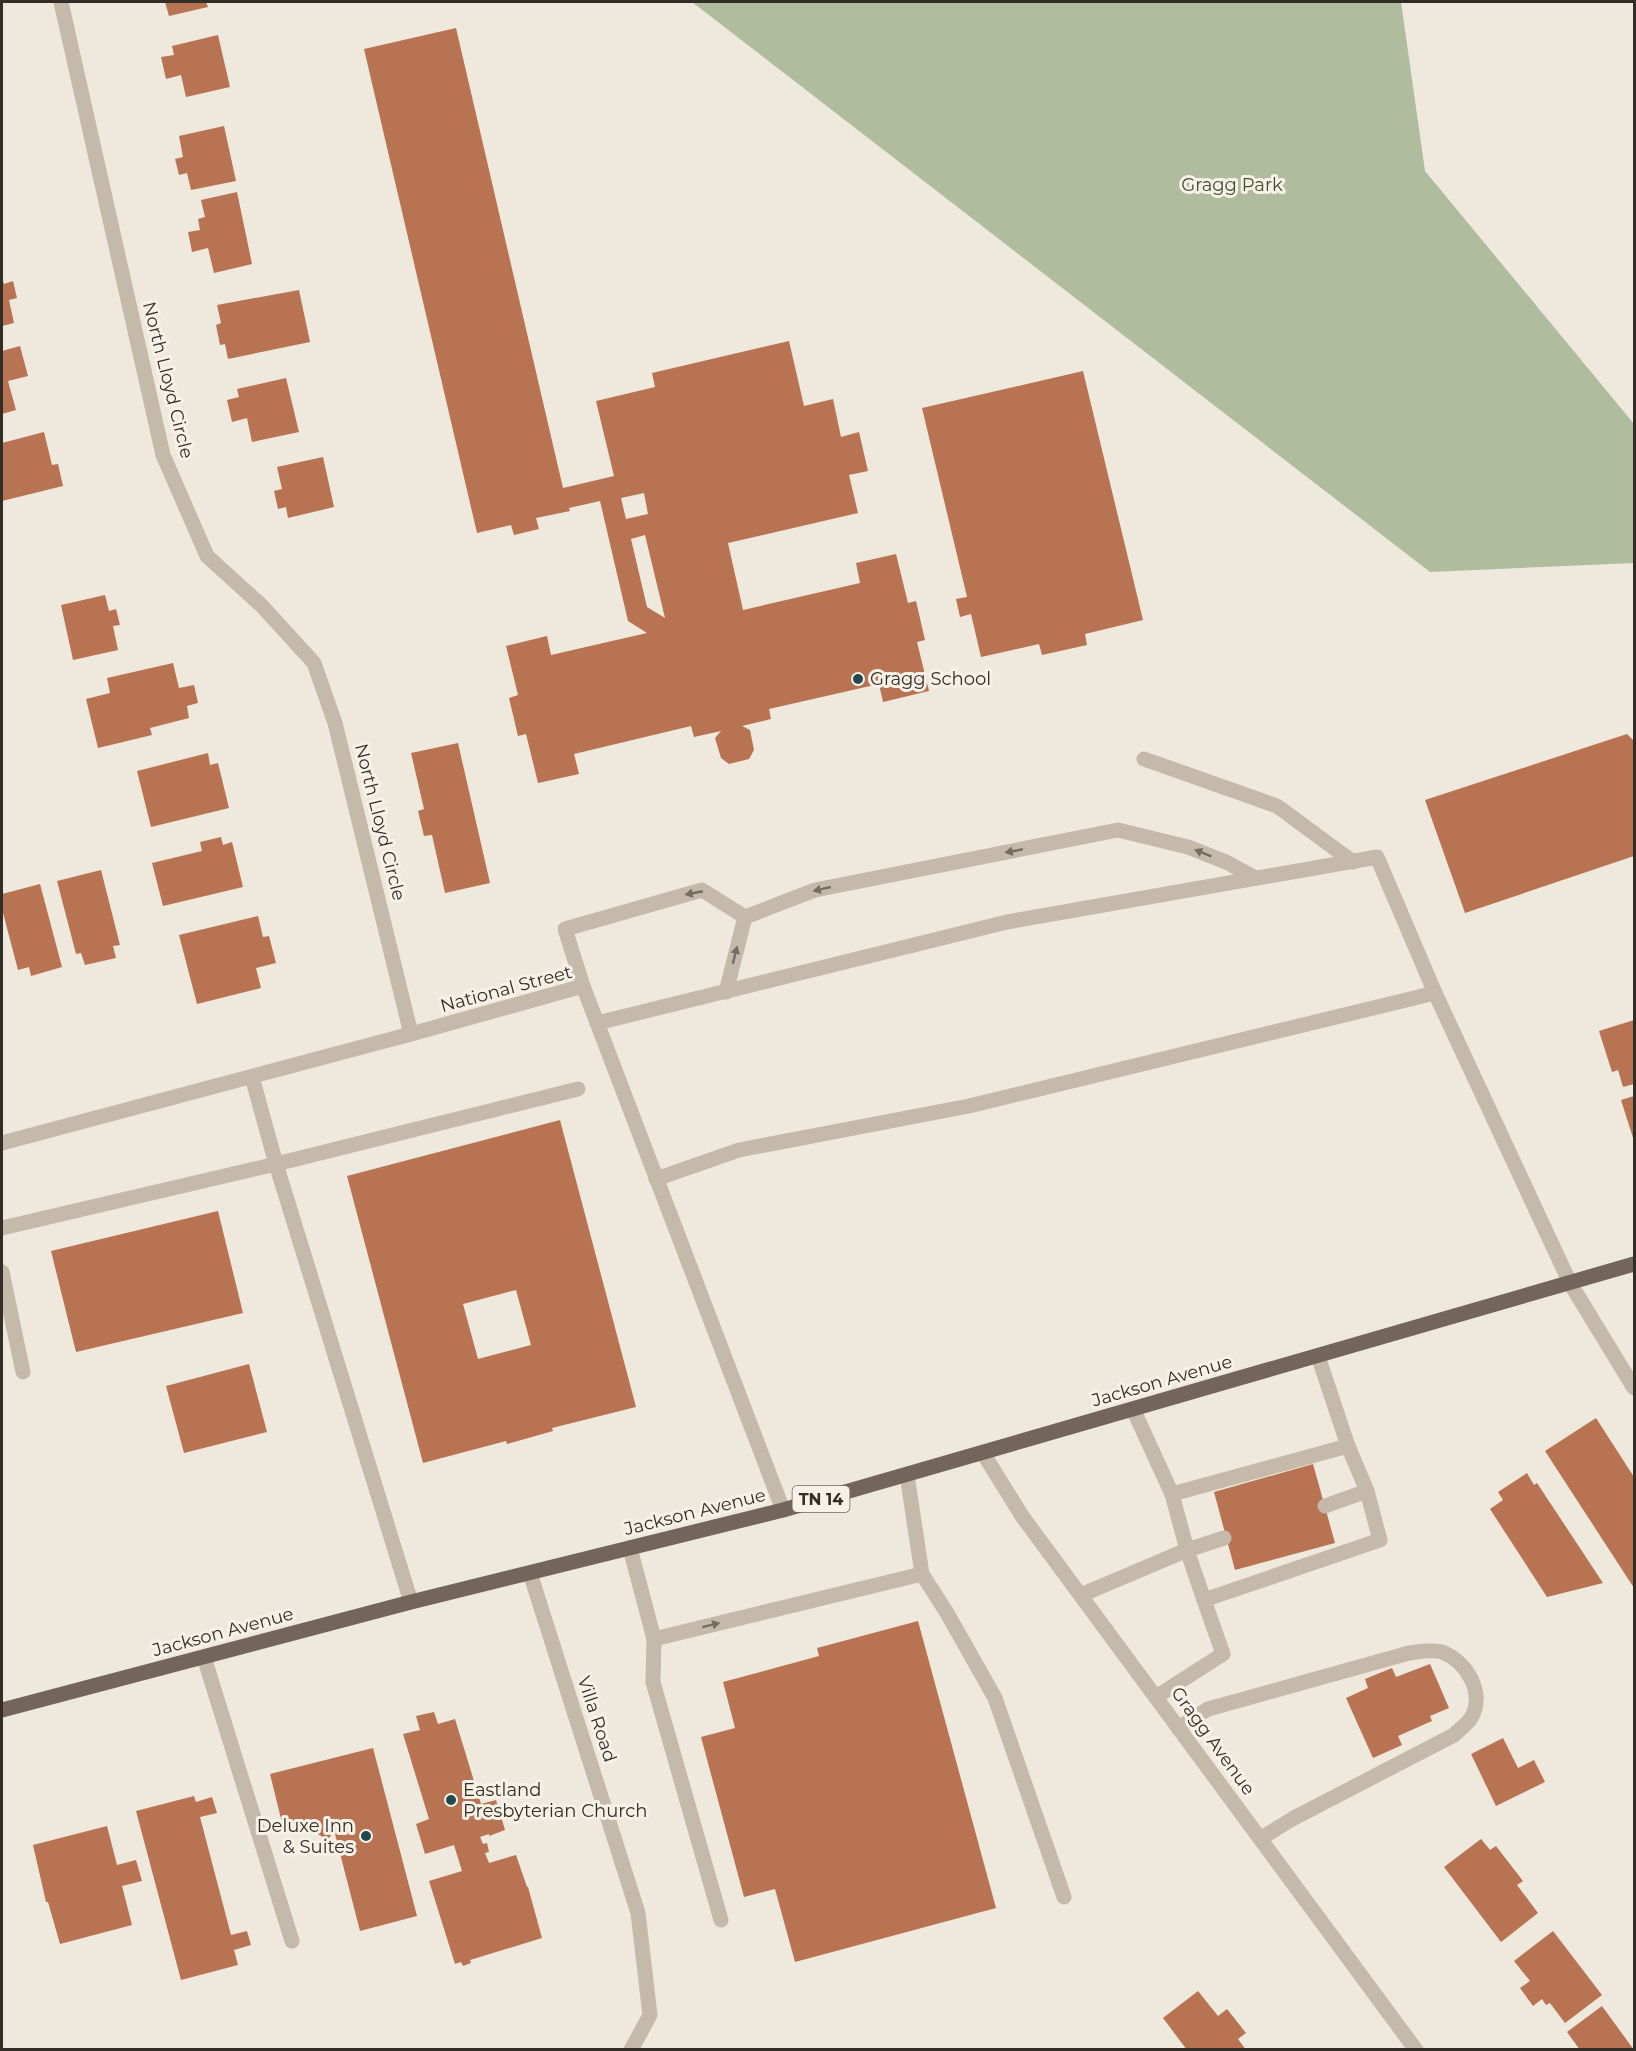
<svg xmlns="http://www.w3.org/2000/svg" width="1636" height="2051" font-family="Montserrat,sans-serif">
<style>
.green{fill:#afbc9e}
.building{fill:#b77352;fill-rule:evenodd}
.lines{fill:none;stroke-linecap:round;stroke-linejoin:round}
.lane{stroke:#c5b9aa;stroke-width:15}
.street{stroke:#c5b9aa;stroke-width:15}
.primary{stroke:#74655b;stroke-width:15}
.oneway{fill:#756c62}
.poi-dot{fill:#234950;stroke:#f7f1e8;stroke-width:2}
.labels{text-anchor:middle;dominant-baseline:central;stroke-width:6;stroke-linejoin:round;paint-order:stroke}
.shield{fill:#f7f1e8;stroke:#6e6862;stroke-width:1.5}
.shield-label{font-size:16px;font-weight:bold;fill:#332d28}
.park-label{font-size:18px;fill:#404f2f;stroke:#f7f1e8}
.street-label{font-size:18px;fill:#332d28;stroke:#f7f1e8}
.poi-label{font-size:18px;fill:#332d28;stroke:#f7f1e8;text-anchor:start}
</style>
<rect width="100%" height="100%" fill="#efe8dc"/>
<!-- green -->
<path class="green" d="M 692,2 L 1401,2 L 1425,171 L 1634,424 L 1634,563 L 1430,572 Z"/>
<!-- building -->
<g class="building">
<path d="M 165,2 L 206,2 L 208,7 L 169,16 Z"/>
<path d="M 456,28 L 563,488 L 614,476 L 596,401 L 655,387 L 652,373 L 789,341 L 804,406 L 833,399 L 841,437 L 859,432 L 868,471 L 849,475 L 858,513 L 728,543 L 743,610 L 860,583 L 856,563 L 896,554 L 908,603 L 916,601 L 925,640 L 917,642 L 929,691 L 883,702 L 879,684 L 769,709 L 771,719 L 742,726 L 750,730 L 754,750 L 749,759 L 729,764 L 721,758 L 715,738 L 721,731 L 694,737 L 691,726 L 574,754 L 579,774 L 538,783 L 526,734 L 518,736 L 509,698 L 518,695 L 506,646 L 547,636 L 551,655 L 647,633 L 628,621 L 600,501 L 569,508 L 570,511 L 536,518 L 539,529 L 514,535 L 511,525 L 477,533 L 364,49 ZM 644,493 L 648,514 L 626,519 L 621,498 ZM 645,535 L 665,618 L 647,607 L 631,539 Z"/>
<path d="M 218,35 L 230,87 L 186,97 L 181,75 L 166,79 L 161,57 L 174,55 L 172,46 Z"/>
<path d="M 224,126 L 236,181 L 191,190 L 187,173 L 179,175 L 175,159 L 183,157 L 179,136 Z"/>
<path d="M 237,192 L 252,264 L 214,273 L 208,248 L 192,252 L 188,232 L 200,230 L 198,219 L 205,217 L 201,200 Z"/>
<path d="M 2,278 L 4,284 L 13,281 L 17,298 L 9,300 L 14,323 L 2,326 Z"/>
<path d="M 299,290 L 310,342 L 228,359 L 225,344 L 220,345 L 216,325 L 221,323 L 217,305 Z"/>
<path d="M 20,346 L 28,376 L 8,381 L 16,410 L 2,414 L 2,351 Z"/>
<path d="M 1083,371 L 1143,620 L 1085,634 L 1087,645 L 1042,655 L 1039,644 L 981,657 L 971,614 L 960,617 L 956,599 L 967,597 L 922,408 Z"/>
<path d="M 286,378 L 299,432 L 252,442 L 247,418 L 232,422 L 227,400 L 239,397 L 237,389 Z"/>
<path d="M 44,432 L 52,465 L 58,464 L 63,486 L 2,501 L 2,443 Z"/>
<path d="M 323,457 L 334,507 L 288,518 L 286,507 L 278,509 L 274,491 L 282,489 L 277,467 Z"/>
<path d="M 105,595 L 109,611 L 116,609 L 120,625 L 113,626 L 118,650 L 73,660 L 61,605 Z"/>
<path d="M 173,663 L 179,688 L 194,685 L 198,703 L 187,706 L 189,718 L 150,728 L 152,735 L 98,748 L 86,699 L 110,693 L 107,678 Z"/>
<path d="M 1627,734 L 1634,741 L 1634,856 L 1465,913 L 1425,800 Z"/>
<path d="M 458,743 L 490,883 L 445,893 L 432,835 L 424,836 L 418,811 L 424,809 L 411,753 Z"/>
<path d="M 208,753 L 210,765 L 218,763 L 229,808 L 151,827 L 137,771 Z"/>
<path d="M 221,837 L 223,845 L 232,842 L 243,887 L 163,906 L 152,863 L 202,851 L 200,842 Z"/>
<path d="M 101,870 L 120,945 L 113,946 L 116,958 L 85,965 L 81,953 L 76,954 L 57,881 Z"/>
<path d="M 40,884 L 62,967 L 31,976 L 29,967 L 18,970 L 2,909 L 2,894 Z"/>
<path d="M 258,916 L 263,937 L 269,936 L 276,963 L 256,968 L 261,988 L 197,1004 L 179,935 Z"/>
<path d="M 1634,1020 L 1634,1084 L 1623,1087 L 1618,1070 L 1612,1072 L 1599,1031 Z"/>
<path d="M 1634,1096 L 1634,1141 L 1621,1100 Z"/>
<path d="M 560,1120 L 636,1407 L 552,1428 L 553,1431 L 507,1444 L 506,1441 L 423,1463 L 347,1176 ZM 516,1290 L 531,1345 L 478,1359 L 463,1304 Z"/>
<path d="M 218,1211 L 243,1313 L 76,1352 L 51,1251 Z"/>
<path d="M 249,1364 L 267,1432 L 184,1453 L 166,1386 Z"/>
<path d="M 1596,1418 L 1634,1477 L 1634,1588 L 1545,1451 Z"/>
<path d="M 1313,1464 L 1335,1543 L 1235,1570 L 1214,1492 Z"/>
<path d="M 1527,1473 L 1534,1485 L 1537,1483 L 1603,1583 L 1547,1597 L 1490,1509 L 1503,1500 L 1498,1492 Z"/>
<path d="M 918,1621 L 996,1908 L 795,1962 L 775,1889 L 744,1897 L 701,1737 L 735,1728 L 723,1682 L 819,1656 L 817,1648 Z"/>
<path d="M 1430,1664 L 1449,1708 L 1430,1716 L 1432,1721 L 1398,1736 L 1402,1745 L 1373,1758 L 1346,1698 L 1368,1688 L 1365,1679 L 1392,1668 L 1396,1677 Z"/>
<path d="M 434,1712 L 438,1724 L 455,1719 L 481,1804 L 496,1800 L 505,1830 L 489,1836 L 489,1834 L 480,1837 L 483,1844 L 487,1843 L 489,1852 L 485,1853 L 489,1863 L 516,1855 L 527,1887 L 528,1887 L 542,1938 L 470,1960 L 471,1963 L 463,1966 L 461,1962 L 455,1964 L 429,1881 L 462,1871 L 454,1845 L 425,1854 L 416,1824 L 429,1819 L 403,1734 L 420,1730 L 416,1716 Z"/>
<path d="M 1503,1738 L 1518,1768 L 1534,1760 L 1545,1782 L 1496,1806 L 1471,1754 Z"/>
<path d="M 373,1748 L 417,1916 L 360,1931 L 334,1830 L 328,1840 L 316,1833 L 321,1822 L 284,1831 L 270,1774 Z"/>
<path d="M 194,1796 L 196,1802 L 212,1797 L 217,1813 L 200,1817 L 231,1935 L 247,1931 L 251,1945 L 234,1950 L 238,1965 L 181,1980 L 136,1811 Z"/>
<path d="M 107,1826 L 117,1865 L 136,1860 L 142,1881 L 122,1886 L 132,1925 L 60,1944 L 48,1902 L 46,1902 L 33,1845 Z"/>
<path d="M 1481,1839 L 1490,1850 L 1496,1846 L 1523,1881 L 1517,1885 L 1538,1913 L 1501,1942 L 1444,1867 Z"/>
<path d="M 1553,1931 L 1602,1995 L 1565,2023 L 1550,2003 L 1546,2005 L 1542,1999 L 1533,2006 L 1520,1988 L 1530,1981 L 1514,1961 Z"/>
<path d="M 1198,1991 L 1218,2016 L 1227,2009 L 1246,2033 L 1238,2039 L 1246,2050 L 1187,2050 L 1163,2018 Z"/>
<path d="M 1602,2006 L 1634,2050 L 1580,2050 L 1567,2032 Z"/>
</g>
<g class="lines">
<!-- lane -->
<g class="lane">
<path d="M 1144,759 L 1277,806 L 1353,862"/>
<path d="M 745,917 L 815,890 L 1118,830 L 1188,847 L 1226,862 L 1256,878"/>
<path d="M 583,986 L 565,929 L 702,890 L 745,917"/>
<path d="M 726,992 L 745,917"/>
<path d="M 597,1023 L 1007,922 L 1377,857 L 1435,993 L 1570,1283"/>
<path d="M 252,1077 L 276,1164 L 411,1602"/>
<path d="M 656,1179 L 739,1150 L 969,1106 L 1435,993"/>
<path d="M 2,1228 L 276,1164 L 578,1089"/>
<path d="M 2,1272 L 23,1372"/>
<path d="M 1318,1356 L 1348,1446"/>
<path d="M 1133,1409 L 1172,1494"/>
<path d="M 907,1475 L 922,1574 L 947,1613 L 995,1698 L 1064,1897"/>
<path d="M 1325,1506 L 1367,1491"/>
<path d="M 630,1548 L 654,1639 L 653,1682 L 721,1920"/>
<path d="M 1081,1595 L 1187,1550 L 1172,1494 L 1348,1446 L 1367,1491 L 1380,1540 L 1204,1600 L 1187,1550 L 1224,1538"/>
<path d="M 654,1639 L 922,1574"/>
<path d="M 204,1657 L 292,1941"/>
<path d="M 1156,1697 L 1223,1654 L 1204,1600"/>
<path d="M 1178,1728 L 1208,1709 L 1409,1653 C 1418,1652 1433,1649 1442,1652 C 1466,1661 1486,1693 1471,1718 C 1467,1724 1459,1730 1454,1735 L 1292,1819 L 1260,1839"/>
</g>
<!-- street -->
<g class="street">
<path d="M 61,2 L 163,455 L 207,556 L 262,606 L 314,663 L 335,723 L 411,1034"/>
<path d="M 2,1143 L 411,1034 L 583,986 L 783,1510"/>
<path d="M 1570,1283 L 1634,1388"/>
<path d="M 983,1453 L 1022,1516 L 1416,2050"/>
<path d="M 530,1573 L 638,1913 L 650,2015 L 631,2050"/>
</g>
<!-- primary -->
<path class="primary" d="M 2,1710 L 411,1602 L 783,1510 L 1634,1264"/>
</g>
<!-- one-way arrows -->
<defs><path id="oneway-solid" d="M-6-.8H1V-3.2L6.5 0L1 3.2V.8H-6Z" transform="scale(1.5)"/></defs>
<g class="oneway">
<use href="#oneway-solid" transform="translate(1014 851) rotate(169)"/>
<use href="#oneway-solid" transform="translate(1203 853) rotate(-158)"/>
<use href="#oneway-solid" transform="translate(822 889) rotate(167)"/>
<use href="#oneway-solid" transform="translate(694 893) rotate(169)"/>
<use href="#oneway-solid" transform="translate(735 955) rotate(-76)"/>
<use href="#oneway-solid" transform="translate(711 1625) rotate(-14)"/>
</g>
<!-- markers -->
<g class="poi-dot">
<circle cx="858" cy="679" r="6"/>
<circle cx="451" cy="1800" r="6"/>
<circle cx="366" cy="1836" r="6"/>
</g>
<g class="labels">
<!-- shield labels -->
<rect class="shield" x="792.5" y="1486" width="57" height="26" rx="4.5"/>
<g class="shield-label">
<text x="821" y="1499">TN 14</text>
</g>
<!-- park labels -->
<g class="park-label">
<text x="1232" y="185">Gragg Park</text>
</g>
<!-- street labels -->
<g class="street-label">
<text transform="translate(168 380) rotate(76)">North Lloyd Circle</text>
<text transform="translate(380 822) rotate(76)">North Lloyd Circle</text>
<text transform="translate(506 989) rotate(-15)">National Street</text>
<text transform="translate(1162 1381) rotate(-16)">Jackson Avenue</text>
<text transform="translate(695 1512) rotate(-14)">Jackson Avenue</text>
<text transform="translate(223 1632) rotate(-15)">Jackson Avenue</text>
<text transform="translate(597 1719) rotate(72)">Villa Road</text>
<text transform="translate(1213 1741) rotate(54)">Gragg Avenue</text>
</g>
<!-- poi labels -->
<g class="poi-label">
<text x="870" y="679">Gragg School</text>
<text x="463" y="1790">Eastland<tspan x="463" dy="21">Presbyterian Church</tspan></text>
<text x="354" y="1826" text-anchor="end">Deluxe Inn<tspan x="354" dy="21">&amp; Suites</tspan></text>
</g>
</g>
<!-- border -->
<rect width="1636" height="2051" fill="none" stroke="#332d28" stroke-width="6"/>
</svg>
